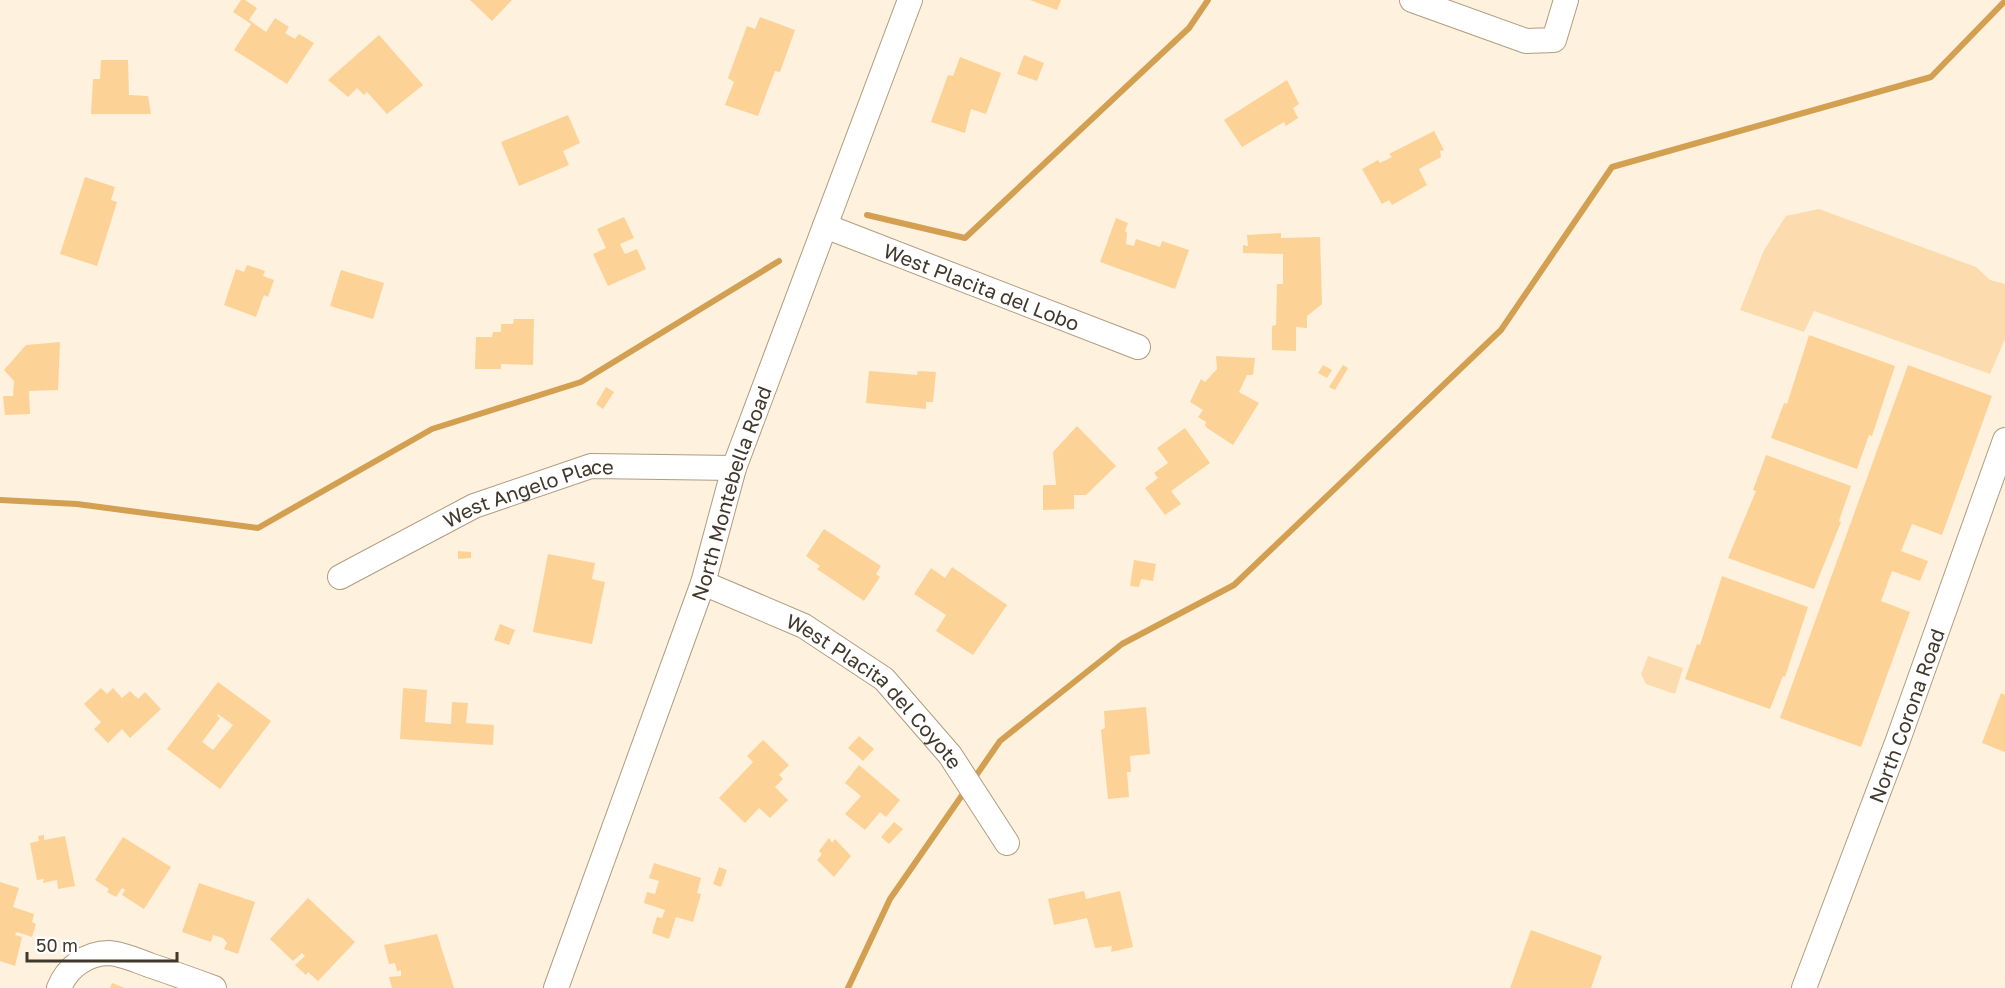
<svg xmlns="http://www.w3.org/2000/svg" width="2005" height="988" font-family="'Golos Text',sans-serif">
<style>
.green{fill:#fcdbae}
.lines{fill:none;stroke-linecap:round;stroke-linejoin:round}
.stream{stroke:#d39f51;stroke-width:6}
.building{fill:#fdd296;fill-rule:evenodd}
.minor-casing{stroke:#b19c7e;stroke-width:26}
.minor{stroke:#fff;stroke-width:24}
.labels{text-anchor:middle;dominant-baseline:central;stroke-width:4.5;stroke-linejoin:round;paint-order:stroke}
.street-label{font-size:20px;fill:#41382c;stroke:#fff}
</style>
<rect width="100%" height="100%" fill="#fef1de"/>
<!-- green -->
<g class="green">
<path d="M 1819,209 L 1976,267 L 1990,280 L 2005,284 L 2005,339 L 1990,374 L 1814,311 L 1804,332 L 1740,310 L 1764,250 L 1786,216 Z"/>
<path d="M 1648,656 L 1683,668 L 1675,694 L 1646,684 L 1641,674 Z"/>
</g>
<g class="lines">
<!-- stream -->
<g class="stream">
<path d="M 867,215 L 965,238 L 1189,28 L 1208,0"/>
<path d="M 0,500 L 77,504 L 258,528 L 432,429 L 581,382 L 779,261"/>
<path d="M 973,780 L 1000,741 L 1122,644 L 1234,585 L 1501,330 L 1612,167 L 1931,77 L 2005,1"/>
<path d="M 848,988 L 890,899 L 965,791"/>
</g>
</g>
<!-- building -->
<g class="building">
<path d="M 241,0 L 245,0 L 257,8 L 249,20 L 266,32 L 275,18 L 289,27 L 285,33 L 295,39 L 299,34 L 314,43 L 287,84 L 234,50 L 251,24 L 233,12 Z"/>
<path d="M 470,0 L 512,0 L 492,21 Z"/>
<path d="M 1030,0 L 1061,0 L 1057,10 Z"/>
<path d="M 760,17 L 795,30 L 780,72 L 775,71 L 758,116 L 725,105 L 734,82 L 728,78 L 747,26 L 755,29 Z"/>
<path d="M 379,35 L 423,85 L 387,114 L 367,92 L 364,95 L 357,88 L 348,97 L 328,80 Z"/>
<path d="M 1024,55 L 1044,63 L 1037,81 L 1017,74 Z"/>
<path d="M 960,57 L 1001,73 L 986,114 L 971,109 L 965,133 L 931,122 L 948,75 L 953,76 Z"/>
<path d="M 101,60 L 128,60 L 129,95 L 148,96 L 151,114 L 91,114 L 93,79 L 100,79 Z"/>
<path d="M 1287,80 L 1299,104 L 1293,108 L 1298,118 L 1286,126 L 1284,122 L 1242,147 L 1224,120 Z"/>
<path d="M 568,115 L 580,143 L 563,151 L 569,165 L 519,186 L 501,142 Z"/>
<path d="M 1434,131 L 1444,150 L 1440,151 L 1441,157 L 1419,169 L 1427,185 L 1392,205 L 1389,200 L 1382,204 L 1362,169 L 1378,160 L 1380,163 L 1392,157 L 1389,154 Z"/>
<path d="M 85,177 L 115,187 L 111,200 L 117,202 L 97,266 L 60,254 Z"/>
<path d="M 624,217 L 634,238 L 620,244 L 625,254 L 637,249 L 646,269 L 608,286 L 593,254 L 606,248 L 597,229 Z"/>
<path d="M 1116,218 L 1128,223 L 1125,231 L 1127,233 L 1126,244 L 1134,246 L 1136,239 L 1160,247 L 1162,241 L 1189,250 L 1175,289 L 1100,262 Z"/>
<path d="M 1281,233 L 1281,238 L 1320,237 L 1322,304 L 1307,316 L 1307,328 L 1296,327 L 1296,351 L 1272,350 L 1272,326 L 1276,325 L 1277,284 L 1283,284 L 1283,254 L 1243,253 L 1243,245 L 1248,246 L 1247,235 Z"/>
<path d="M 247,265 L 265,271 L 263,276 L 274,280 L 268,297 L 264,295 L 256,317 L 224,305 L 236,269 L 244,272 Z"/>
<path d="M 341,270 L 384,283 L 373,319 L 330,306 Z"/>
<path d="M 514,319 L 534,319 L 533,365 L 501,364 L 501,369 L 475,369 L 476,337 L 492,337 L 493,332 L 501,332 L 501,324 L 513,324 Z"/>
<path d="M 1809,335 L 1895,366 L 1872,436 L 1869,435 L 1857,469 L 1771,438 L 1784,403 L 1787,404 Z"/>
<path d="M 60,342 L 58,390 L 29,391 L 30,414 L 5,415 L 3,396 L 13,396 L 14,381 L 4,370 L 26,345 Z"/>
<path d="M 1216,356 L 1255,358 L 1253,375 L 1247,375 L 1239,392 L 1259,403 L 1233,445 L 1207,428 L 1205,425 L 1206,422 L 1198,417 L 1203,410 L 1190,402 L 1201,379 L 1205,382 L 1217,369 Z"/>
<path d="M 1323,365 L 1332,370 L 1327,378 L 1318,373 Z"/>
<path d="M 1343,365 L 1348,368 L 1335,390 L 1329,387 Z"/>
<path d="M 1908,365 L 1992,396 L 1942,535 L 1912,524 L 1901,551 L 1928,561 L 1920,581 L 1892,571 L 1881,601 L 1910,612 L 1861,747 L 1780,718 Z"/>
<path d="M 869,371 L 917,375 L 918,371 L 936,372 L 933,402 L 926,402 L 926,409 L 866,403 Z"/>
<path d="M 606,387 L 614,392 L 603,409 L 596,404 Z"/>
<path d="M 1077,426 L 1116,466 L 1086,495 L 1074,495 L 1074,509 L 1043,510 L 1043,485 L 1056,485 L 1053,452 Z"/>
<path d="M 1185,428 L 1210,463 L 1171,491 L 1181,504 L 1165,515 L 1145,488 L 1158,478 L 1154,473 L 1168,463 L 1157,448 Z"/>
<path d="M 1766,455 L 1851,486 L 1839,521 L 1841,522 L 1814,589 L 1728,558 L 1756,491 L 1753,490 Z"/>
<path d="M 824,529 L 881,566 L 876,574 L 880,577 L 864,601 L 817,569 L 820,566 L 806,556 Z"/>
<path d="M 458,551 L 471,552 L 471,558 L 458,559 Z"/>
<path d="M 548,554 L 595,563 L 592,579 L 605,582 L 592,644 L 533,632 Z"/>
<path d="M 1134,560 L 1156,564 L 1153,581 L 1141,579 L 1139,587 L 1130,586 Z"/>
<path d="M 952,567 L 1007,605 L 973,655 L 936,631 L 946,615 L 914,594 L 931,568 L 945,578 Z"/>
<path d="M 1722,576 L 1808,607 L 1785,677 L 1783,676 L 1770,709 L 1685,679 L 1697,644 L 1700,645 Z"/>
<path d="M 500,624 L 515,630 L 509,645 L 494,640 Z"/>
<path d="M 218,682 L 271,721 L 220,789 L 167,749 ZM 218,714 L 233,725 L 213,750 L 202,742 L 220,718 L 217,716 Z"/>
<path d="M 101,688 L 107,694 L 113,688 L 122,698 L 130,691 L 138,699 L 145,692 L 161,709 L 130,738 L 122,729 L 108,743 L 94,729 L 101,722 L 84,704 Z"/>
<path d="M 403,688 L 427,690 L 425,722 L 451,724 L 452,702 L 468,703 L 466,723 L 494,725 L 493,745 L 400,739 Z"/>
<path d="M 2001,693 L 2005,695 L 2005,752 L 1982,743 Z"/>
<path d="M 1146,707 L 1150,754 L 1130,756 L 1131,772 L 1127,772 L 1129,797 L 1108,799 L 1101,730 L 1105,728 L 1104,711 Z"/>
<path d="M 859,736 L 874,749 L 863,761 L 848,748 Z"/>
<path d="M 763,740 L 789,765 L 779,775 L 783,779 L 775,787 L 788,800 L 770,818 L 759,808 L 745,823 L 719,798 L 753,762 L 747,756 Z"/>
<path d="M 859,765 L 900,800 L 886,817 L 880,812 L 865,830 L 845,814 L 861,796 L 845,783 Z"/>
<path d="M 894,822 L 903,829 L 889,844 L 881,837 Z"/>
<path d="M 44,835 L 44,840 L 65,836 L 75,886 L 58,889 L 57,880 L 43,883 L 44,879 L 37,880 L 30,843 L 39,841 L 38,836 Z"/>
<path d="M 123,837 L 171,867 L 144,909 L 122,895 L 125,890 L 122,888 L 116,897 L 107,892 L 109,889 L 95,880 Z"/>
<path d="M 829,838 L 832,843 L 835,839 L 851,856 L 834,877 L 817,860 L 822,854 L 819,851 Z"/>
<path d="M 654,863 L 701,878 L 697,893 L 701,894 L 693,922 L 676,917 L 669,939 L 652,933 L 657,917 L 662,918 L 665,910 L 644,903 L 647,892 L 655,894 L 659,881 L 649,878 Z"/>
<path d="M 719,867 L 727,870 L 721,887 L 713,884 Z"/>
<path d="M 0,882 L 19,888 L 13,907 L 34,914 L 32,922 L 36,924 L 32,937 L 17,932 L 15,935 L 22,937 L 15,966 L 0,961 Z"/>
<path d="M 199,883 L 255,902 L 238,954 L 224,949 L 227,943 L 223,938 L 213,935 L 211,942 L 182,932 Z"/>
<path d="M 1084,891 L 1086,899 L 1120,891 L 1133,947 L 1111,952 L 1112,946 L 1095,948 L 1087,918 L 1054,925 L 1048,899 Z"/>
<path d="M 308,898 L 355,942 L 318,981 L 308,972 L 306,975 L 295,965 L 305,956 L 302,953 L 293,961 L 270,939 Z"/>
<path d="M 1531,930 L 1602,956 L 1591,988 L 1510,988 Z"/>
<path d="M 437,934 L 454,988 L 392,988 L 389,977 L 401,976 L 401,970 L 397,971 L 395,963 L 389,964 L 384,945 Z"/>
<path d="M 112,983 L 125,988 L 110,988 Z"/>
</g>
<g class="lines">
<defs>
<g id="minor">
<path d="M 1412,0 L 1526,41 L 1554,40 L 1566,0"/>
<path id="s1" d="M 825,226 L 1138,347"/>
<path id="s2" d="M 340,577 L 474,506 L 591,466 L 734,468"/>
<path id="s3" d="M 703,583 L 804,626 L 884,679 L 950,755 L 1007,843"/>
<path d="M 59,988 C 67,968 86,953 109,953 C 122,954 136,960 149,965 C 170,972 192,980 214,988"/>
<path id="s4" d="M 556,988 L 703,583 L 734,468 L 910,0"/>
<path id="s5" d="M 1804,988 L 1898,740 L 2005,440"/>
</g>
</defs>
<!-- minor casing -->
<use href="#minor" class="minor-casing"/>
<!-- minor -->
<use href="#minor" class="minor"/>
</g>
<g class="labels">
<!-- street labels -->
<g class="street-label">
<text stroke="none"><textPath href="#s1" startOffset="168">West Placita del Lobo</textPath></text>
<text stroke="none"><textPath href="#s4" startOffset="525">North Montebella Road</textPath></text>
<text stroke="none"><textPath href="#s2" startOffset="208">West Angelo Place</textPath></text>
<text stroke="none"><textPath href="#s3" startOffset="206">West Placita del Coyote</textPath></text>
<text stroke="none"><textPath href="#s5" startOffset="291">North Corona Road</textPath></text>
</g>
</g>
<!-- scale -->
<path d="M27 952v9h150v-9" fill="none" stroke="#41382c" stroke-width="3"/>
<text x="36" y="952" font-size="18" fill="#41382c" stroke="#ffffff" stroke-width="4.5" paint-order="stroke">50 m</text>
</svg>
